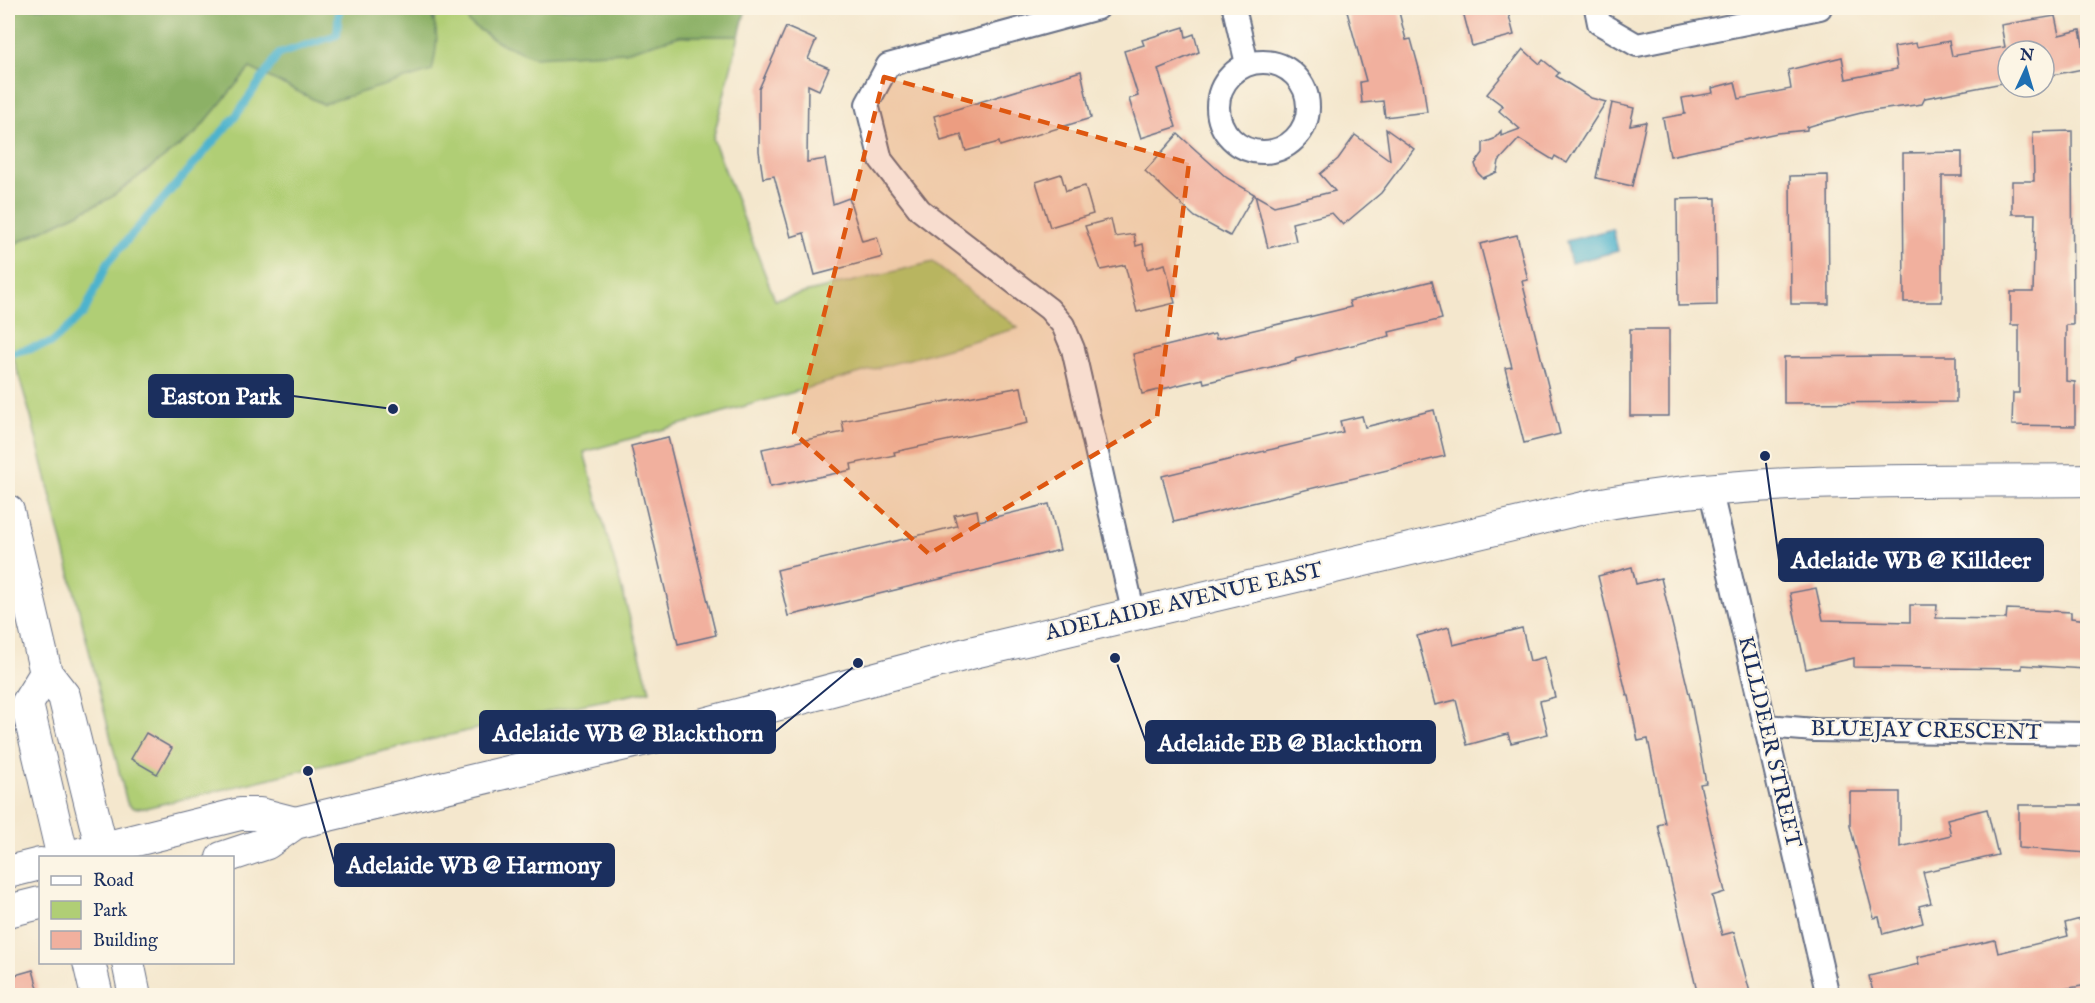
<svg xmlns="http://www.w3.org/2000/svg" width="2095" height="1003" font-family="'IM FELL English',serif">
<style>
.green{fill:#b0ce75;stroke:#667e6a;stroke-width:1.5}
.forest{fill:#8cb166;stroke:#547062;stroke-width:1.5}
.water{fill:#4eb3cd;stroke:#347196;stroke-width:1.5}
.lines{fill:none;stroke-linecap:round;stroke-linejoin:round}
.stream{stroke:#4eb3cd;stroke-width:8}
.building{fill:#f1b09e}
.street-casing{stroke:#676f85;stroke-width:26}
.secondary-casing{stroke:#676f85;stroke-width:34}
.street{stroke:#fff;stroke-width:22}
.secondary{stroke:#fff;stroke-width:32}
.marked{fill:#de5710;fill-opacity:0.2;stroke:#de5710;stroke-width:4.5;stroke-dasharray:12 8;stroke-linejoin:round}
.labels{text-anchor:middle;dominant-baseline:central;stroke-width:4.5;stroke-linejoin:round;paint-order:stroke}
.street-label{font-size:22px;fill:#1b2f5e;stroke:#fcf5e5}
.leader{fill:none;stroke:#1b2f5e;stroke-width:2}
.callout-dot{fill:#1b2f5e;stroke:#fcf5e5;stroke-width:2}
.callout{fill:#1b2f5e;stroke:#1b2f5e;stroke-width:2}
.callout-label{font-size:24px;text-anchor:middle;font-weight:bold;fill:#fff}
</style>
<rect width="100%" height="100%" fill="#fcf5e5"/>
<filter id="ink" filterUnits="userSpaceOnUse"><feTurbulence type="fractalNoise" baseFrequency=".0167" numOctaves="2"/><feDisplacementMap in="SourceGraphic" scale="12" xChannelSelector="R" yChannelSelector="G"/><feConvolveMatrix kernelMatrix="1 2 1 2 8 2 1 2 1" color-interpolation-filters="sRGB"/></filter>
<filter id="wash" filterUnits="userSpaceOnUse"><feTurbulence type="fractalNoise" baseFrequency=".008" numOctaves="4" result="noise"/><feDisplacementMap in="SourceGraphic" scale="24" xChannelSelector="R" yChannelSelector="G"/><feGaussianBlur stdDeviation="1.35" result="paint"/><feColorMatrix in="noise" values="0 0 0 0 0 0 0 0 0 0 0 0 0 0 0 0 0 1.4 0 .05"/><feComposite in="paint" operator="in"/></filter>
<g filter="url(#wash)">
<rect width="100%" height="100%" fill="#f4e7cd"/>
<!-- green -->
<path class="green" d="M 427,8 L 466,8 L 470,23 L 498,42 L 625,52 L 679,36 L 739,36 L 713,139 L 775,300 L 933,262 L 1018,328 L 584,452 L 650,691 L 551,711 L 145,808 L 133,808 L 127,803 L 31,417 L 8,339 L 8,247 L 110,198 L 195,134 L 250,67 L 323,104 L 435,19 Z"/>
<!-- forest -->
<g class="forest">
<path d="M 8,8 L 427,8 C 441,28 437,48 432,71 L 323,104 L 250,68 L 195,134 L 110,198 L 8,247 Z"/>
<path d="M 466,8 L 746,8 L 739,36 L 679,36 L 625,52 L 533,57 L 498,42 L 469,23 Z"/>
</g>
<!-- water -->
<path class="water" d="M 1613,229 L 1618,251 L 1571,263 L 1566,241 Z"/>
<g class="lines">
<!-- stream -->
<path class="stream" d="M 15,352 L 51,343 L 84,313 L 108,262 L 235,117 L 279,54 L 337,35 L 339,8"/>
</g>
<g id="blocks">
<!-- building -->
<g class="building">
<path d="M 1346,8 L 1398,8 L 1406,40 L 1411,39 L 1423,83 L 1427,112 L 1385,117 L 1383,101 L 1362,103 L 1360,82 L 1366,81 Z"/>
<path d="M 1462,8 L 1507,8 L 1514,35 L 1472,46 Z"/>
<path d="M 2055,16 L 2059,35 L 2080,30 L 2088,68 L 2047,76 L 2044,51 L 2008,51 L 2008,82 L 1925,98 L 1922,104 L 1865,112 L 1817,124 L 1807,127 L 1807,130 L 1777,133 L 1670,156 L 1663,118 L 1685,114 L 1682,98 L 1713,93 L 1712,88 L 1735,82 L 1739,99 L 1791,89 L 1788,70 L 1842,57 L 1846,79 L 1897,69 L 1894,47 L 1916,43 L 1917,47 L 1949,41 L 1952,56 L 2005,47 L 2001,25 Z"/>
<path d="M 786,27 L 816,40 L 808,59 L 829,68 L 819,90 L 808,85 L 807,162 L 825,159 L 833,204 L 849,198 L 862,241 L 877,237 L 883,257 L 815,275 L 804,233 L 791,237 L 774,176 L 763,178 L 759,151 L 759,89 Z"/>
<path d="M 1184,27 L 1186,37 L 1194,34 L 1199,52 L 1158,69 L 1176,127 L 1141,138 L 1129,99 L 1138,96 L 1124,51 L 1144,45 L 1142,40 Z"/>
<path d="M 1523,49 L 1540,64 L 1543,60 L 1559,73 L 1556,76 L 1591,98 L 1606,102 L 1567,163 L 1555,156 L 1553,160 L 1519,139 L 1499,161 L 1497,172 L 1483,178 L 1478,173 L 1475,164 L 1483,153 L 1483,143 L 1494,139 L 1501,131 L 1501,136 L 1520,129 L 1499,111 L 1503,106 L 1487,94 Z"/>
<path d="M 1081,71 L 1091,118 L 1000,146 L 999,142 L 966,151 L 961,135 L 941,141 L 934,116 Z"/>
<path d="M 1612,103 L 1634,108 L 1630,125 L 1646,122 L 1632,186 L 1596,178 Z"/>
<path d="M 1386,129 L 1414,149 L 1381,193 L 1343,225 L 1332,213 L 1292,223 L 1296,241 L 1268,248 L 1255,195 L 1274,206 L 1335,191 L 1320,174 L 1338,159 L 1355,135 L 1390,160 Z"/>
<path d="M 2072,131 L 2073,325 L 2066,325 L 2066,381 L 2075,382 L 2075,426 L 2012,425 L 2013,393 L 2019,393 L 2019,325 L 2011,325 L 2011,292 L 2033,292 L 2035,214 L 2012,214 L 2012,181 L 2034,181 L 2033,132 Z"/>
<path d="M 1178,134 L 1227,178 L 1254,194 L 1230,236 L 1195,217 L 1145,171 Z"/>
<path d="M 1962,152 L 1962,176 L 1942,176 L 1942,302 L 1904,302 L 1903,153 Z"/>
<path d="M 1061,174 L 1066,191 L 1085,186 L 1093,214 L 1050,227 L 1036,182 Z"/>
<path d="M 1828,175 L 1829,304 L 1791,304 L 1790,176 Z"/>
<path d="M 1716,198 L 1717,305 L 1678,306 L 1677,199 Z"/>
<path d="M 1111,219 L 1115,237 L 1134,234 L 1136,246 L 1143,244 L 1147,269 L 1165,264 L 1175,303 L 1137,312 L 1125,265 L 1101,270 L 1085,226 Z"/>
<path d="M 1517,235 L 1528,280 L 1522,281 L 1560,434 L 1524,443 L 1505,368 L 1512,367 L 1480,244 Z"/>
<path d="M 1432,281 L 1442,319 L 1389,332 L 1390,336 L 1295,359 L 1296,361 L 1204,383 L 1203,379 L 1142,394 L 1133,354 L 1215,334 L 1216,339 L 1351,307 L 1349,301 Z"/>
<rect x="1630" y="329" width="39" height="87"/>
<path d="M 1886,356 L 1956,356 L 1956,402 L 1784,403 L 1784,357 Z"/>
<path d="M 1021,387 L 1028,423 L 894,452 L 895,455 L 851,464 L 852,470 L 770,487 L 762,449 L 844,432 L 842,421 Z"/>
<path d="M 1434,410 L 1445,456 L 1174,522 L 1162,476 L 1343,432 L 1340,421 L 1362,416 L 1365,427 Z"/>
<path d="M 668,437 L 716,635 L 678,644 L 631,446 Z"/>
<path d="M 1049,504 L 1060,550 L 788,616 L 777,570 L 957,526 L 954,515 L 977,510 L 979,521 Z"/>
<path d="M 1632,567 L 1636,584 L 1661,578 L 1691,702 L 1706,783 L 1700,784 L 1725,892 L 1712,896 L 1722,935 L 1734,932 L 1751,996 L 1698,996 L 1658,825 L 1665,823 L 1648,739 L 1638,741 L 1629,696 L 1627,696 L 1598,576 Z"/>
<path d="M 1816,588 L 1823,620 L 1910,622 L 1910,605 L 1937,605 L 1936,618 L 2006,619 L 2007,609 L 2071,612 L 2071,618 L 2088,620 L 2085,669 L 2022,665 L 2022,669 L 1854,667 L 1854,658 L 1806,669 L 1790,593 Z"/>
<path d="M 1449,627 L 1453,645 L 1522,628 L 1530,661 L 1545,657 L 1555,697 L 1540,701 L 1548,734 L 1511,743 L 1508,734 L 1467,745 L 1456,700 L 1435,705 L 1417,636 Z"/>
<path d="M 146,733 L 172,748 L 157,774 L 131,759 Z"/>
<path d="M 1850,792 L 1900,792 L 1900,847 L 1951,835 L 1947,819 L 1987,809 L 1998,855 L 1923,872 L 1931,903 L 1919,906 L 1923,923 L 1883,934 L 1879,917 L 1874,918 L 1850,826 Z"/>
<path d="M 2019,805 L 2088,805 L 2088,853 L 2019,848 Z"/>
<path d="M 2088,917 L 2088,985 L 2050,991 L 2051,996 L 1874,996 L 1869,976 L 1919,964 L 1917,957 L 1995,940 L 1998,953 L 2068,936 L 2065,923 Z"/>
<path d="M 33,970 L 40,996 L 8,996 L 8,977 Z"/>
</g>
</g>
</g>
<g filter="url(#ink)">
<use href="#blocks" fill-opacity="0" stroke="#676f85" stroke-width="1.5"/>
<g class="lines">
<defs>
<g id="street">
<path d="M 1098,8 L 888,65 L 867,104 L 881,160 L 920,210 L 1049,309 L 1063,325 L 1073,349 L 1134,615"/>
<path d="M 1234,8 L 1247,64"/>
<path d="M 1596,8 L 1599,23 L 1637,45 L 1820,8"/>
<circle cx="1263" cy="107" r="45"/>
<path d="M 1710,488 L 1828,996"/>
<path d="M 1766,726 L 1815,730 L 2088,734"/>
</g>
<g id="secondary">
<path d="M 8,511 L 46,673 L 64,696 L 104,858"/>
<path d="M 46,673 L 27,704 L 63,858"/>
<path d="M 64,858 L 240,814 L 260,814 L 295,823"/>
<path d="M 222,858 L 267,843 L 295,823 L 663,735 L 974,652 L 1592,506 C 1755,475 1922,482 2088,480"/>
<path d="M 8,872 L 40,864"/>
<path d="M 8,911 L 40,903"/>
<path d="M 89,962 L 97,996"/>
<path d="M 128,962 L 135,996"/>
</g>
</defs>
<!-- street casing -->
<use href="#street" class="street-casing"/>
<!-- secondary casing -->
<use href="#secondary" class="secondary-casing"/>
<!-- street -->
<use href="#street" class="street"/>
<!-- secondary -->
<use href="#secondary" class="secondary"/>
</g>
</g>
<!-- marked area -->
<path class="marked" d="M 884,77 L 1189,163 L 1157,417 L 929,554 L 794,433 Z"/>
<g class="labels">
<!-- street labels -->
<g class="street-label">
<text transform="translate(1184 602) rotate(-13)">ADELAIDE AVENUE EAST</text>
<text transform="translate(1926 731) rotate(1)">BLUEJAY CRESCENT</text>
<text transform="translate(1769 742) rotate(77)">KILLDEER STREET</text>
</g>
</g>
<!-- callouts -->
<path class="leader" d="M393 409L293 396M1765 456L1779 560M858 663L775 732M1115 658L1146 742M308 771L335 865"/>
<g class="callout-dot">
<circle cx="393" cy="409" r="6"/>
<circle cx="1765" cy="456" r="6"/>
<circle cx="858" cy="663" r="6"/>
<circle cx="1115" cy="658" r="6"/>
<circle cx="308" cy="771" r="6"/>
</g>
<g class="callout">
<rect x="149" y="375" width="144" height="42" rx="6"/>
<rect x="1779" y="539" width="264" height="42" rx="6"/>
<rect x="480" y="711" width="295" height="42" rx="6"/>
<rect x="1146" y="721" width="289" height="42" rx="6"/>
<rect x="335" y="844" width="279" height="42" rx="6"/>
</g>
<g class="callout-label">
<text x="221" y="404">Easton Park</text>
<text x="1911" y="568">Adelaide WB @ Killdeer</text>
<text x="628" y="741">Adelaide WB @ Blackthorn</text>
<text x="1290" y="751">Adelaide EB @ Blackthorn</text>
<text x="474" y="873">Adelaide WB @ Harmony</text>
</g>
<!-- margin -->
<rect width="2095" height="1003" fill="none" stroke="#fcf5e5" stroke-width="30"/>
<!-- legend -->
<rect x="39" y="856" width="195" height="108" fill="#fcf5e5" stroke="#a2a6af" stroke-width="1.5"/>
<rect x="51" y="876" width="30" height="9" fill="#ffffff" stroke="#a2a6af" stroke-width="1.5"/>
<text x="93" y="886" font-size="18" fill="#1b2f5e">Road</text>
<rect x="51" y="901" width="30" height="18" fill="#b0ce75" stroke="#a2a6af" stroke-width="1.5"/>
<text x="93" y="916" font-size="18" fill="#1b2f5e">Park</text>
<rect x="51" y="931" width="30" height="18" fill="#f1b09e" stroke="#a2a6af" stroke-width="1.5"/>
<text x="93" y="946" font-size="18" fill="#1b2f5e">Building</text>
<!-- north arrow -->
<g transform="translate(2026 69) rotate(4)"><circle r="28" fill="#fcf5e5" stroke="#a2a6af" stroke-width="1.5"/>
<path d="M0-4.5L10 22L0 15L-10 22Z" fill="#1f6fb2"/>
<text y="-9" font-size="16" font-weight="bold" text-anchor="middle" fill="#1b2f5e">N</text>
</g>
</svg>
